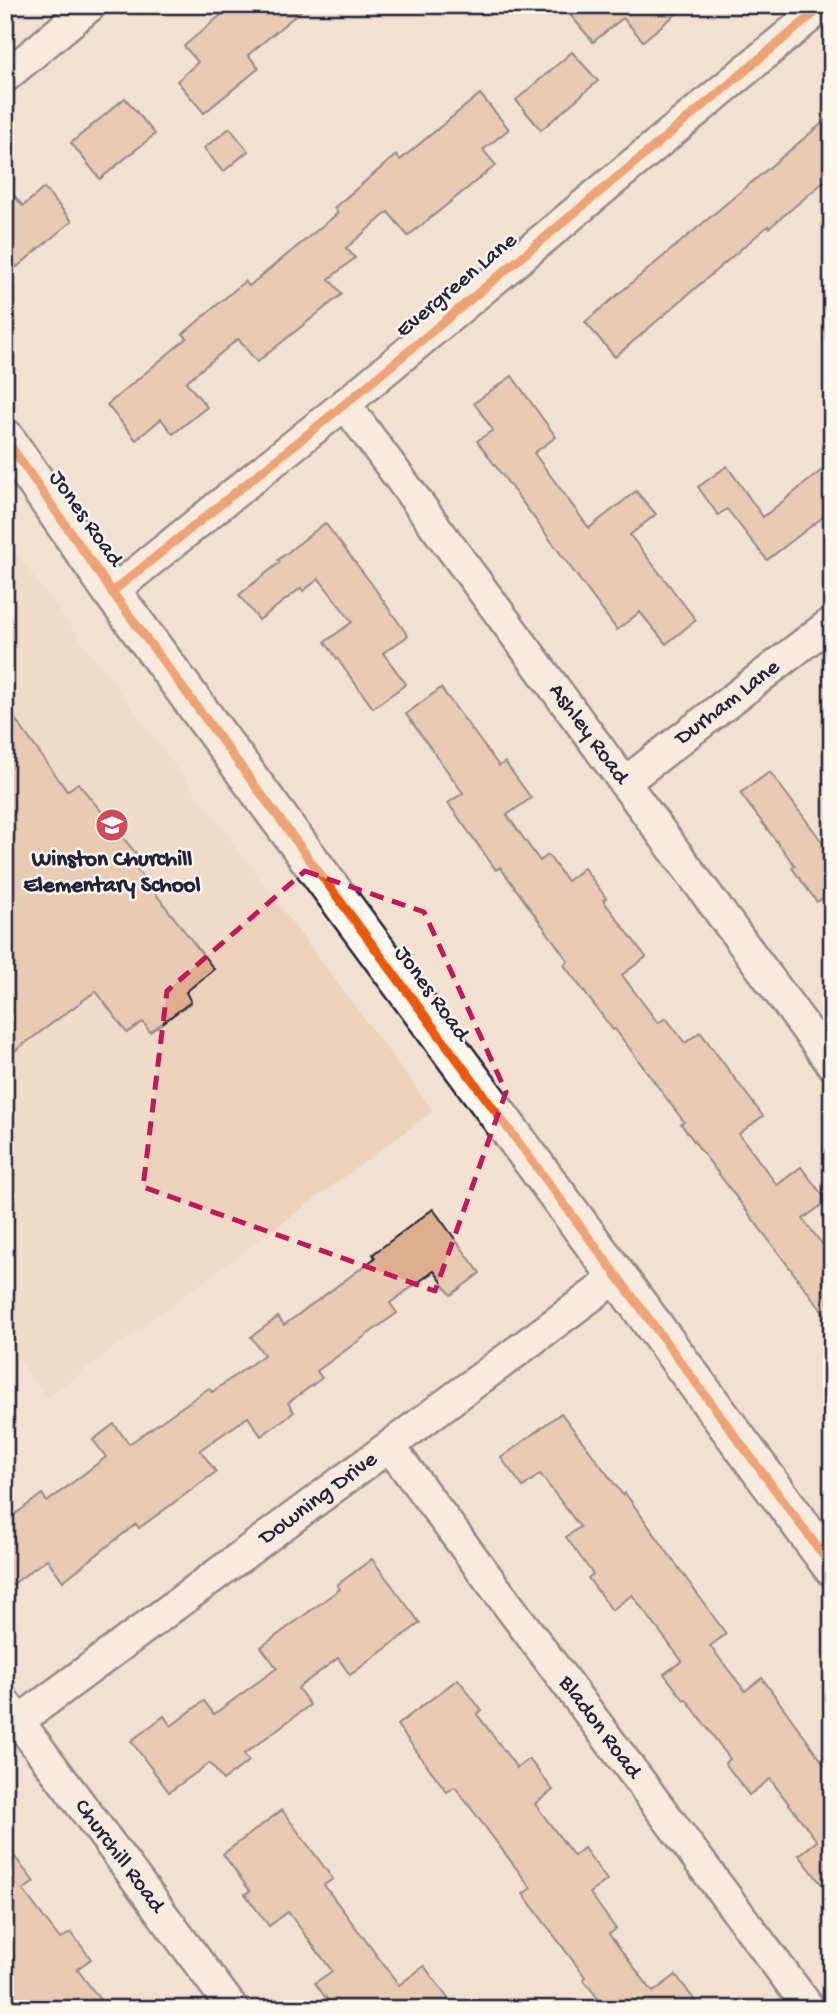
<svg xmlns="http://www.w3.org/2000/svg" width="837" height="2014" font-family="'Gochi Hand',sans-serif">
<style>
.built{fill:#ecd2bc}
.building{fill:#deae8f;stroke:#22223b;stroke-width:2}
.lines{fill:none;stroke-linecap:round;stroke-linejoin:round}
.minor-casing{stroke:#22223b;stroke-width:35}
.tertiary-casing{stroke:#22223b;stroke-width:42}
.minor{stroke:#fbf7ec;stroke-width:30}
.tertiary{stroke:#fbf7ec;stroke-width:37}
.cycleway-casing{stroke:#fbf7ec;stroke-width:13}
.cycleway{stroke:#e8590c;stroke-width:9}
.marked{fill:none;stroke:#c2185b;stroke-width:5;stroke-dasharray:14 9;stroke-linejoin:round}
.labels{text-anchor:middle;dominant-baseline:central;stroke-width:5;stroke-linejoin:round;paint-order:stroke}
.street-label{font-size:23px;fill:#22223b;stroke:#fbf7ec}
.poi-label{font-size:23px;font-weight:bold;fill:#22223b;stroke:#fbf7ec}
</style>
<rect width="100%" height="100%" fill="#f2e1d0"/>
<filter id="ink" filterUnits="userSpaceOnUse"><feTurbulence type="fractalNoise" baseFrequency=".0143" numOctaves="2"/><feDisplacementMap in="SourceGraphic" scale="14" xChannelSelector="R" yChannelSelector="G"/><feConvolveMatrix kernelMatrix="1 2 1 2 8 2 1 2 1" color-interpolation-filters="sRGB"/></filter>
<g filter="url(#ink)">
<!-- built -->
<path class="built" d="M 5,538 L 433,1111 L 47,1398 L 5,1342 Z"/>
<!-- building -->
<g class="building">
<path d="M 233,5 L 308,5 L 248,55 L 259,68 L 204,113 L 177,81 L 198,62 L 184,46 Z"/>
<path d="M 562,5 L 687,5 L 643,41 L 623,18 L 593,42 Z"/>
<path d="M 572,52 L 598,81 L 541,130 L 516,100 Z"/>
<path d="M 480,94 L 509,129 L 483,150 L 496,165 L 408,236 L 388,212 L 346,248 L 355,258 L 329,279 L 342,294 L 257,362 L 238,339 L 186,382 L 207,407 L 173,434 L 161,419 L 136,440 L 107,405 L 187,338 L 183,334 L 245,281 L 249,286 L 338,213 L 334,208 L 396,155 L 400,160 Z"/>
<path d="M 125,98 L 155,134 L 100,179 L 71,143 Z"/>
<path d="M 832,115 L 832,175 L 769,228 L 768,226 L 615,357 L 585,322 Z"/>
<path d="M 230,128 L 248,151 L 223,172 L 204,148 Z"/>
<path d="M 5,185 L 23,206 L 44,188 L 72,221 L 17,267 L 5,253 Z"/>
<path d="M 512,376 L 556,437 L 534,453 L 589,528 L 636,491 L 656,514 L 630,535 L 696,620 L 666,644 L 640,612 L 617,630 L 477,441 L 493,430 L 474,403 Z"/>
<path d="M 832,462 L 832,510 L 767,560 L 727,509 L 718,515 L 698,487 L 727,466 L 763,517 Z"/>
<path d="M 325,523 L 371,583 L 408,636 L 383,653 L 406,684 L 373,708 L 325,642 L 352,622 L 319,579 L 303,591 L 301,588 L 259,620 L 239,595 L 280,562 L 278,560 Z"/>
<path d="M 441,688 L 499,766 L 505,762 L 531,798 L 507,815 L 540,861 L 548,855 L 567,881 L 584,868 L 606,898 L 603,900 L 646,957 L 622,975 L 658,1023 L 666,1018 L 685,1043 L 700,1032 L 763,1116 L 739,1134 L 777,1185 L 801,1167 L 827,1201 L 803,1219 L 832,1257 L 832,1324 L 681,1124 L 684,1122 L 615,1029 L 613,1030 L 564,965 L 568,961 L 500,867 L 496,870 L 448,803 L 463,793 L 406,714 Z"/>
<path d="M 5,705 L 67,791 L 78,783 L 139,857 L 131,862 L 214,969 L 186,992 L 191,1002 L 150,1032 L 143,1022 L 127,1033 L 96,991 L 5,1058 Z"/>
<path d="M 770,772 L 832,855 L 832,892 L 817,902 L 792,868 L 795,866 L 740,793 Z"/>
<path d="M 433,1209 L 480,1273 L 451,1295 L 434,1271 L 390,1303 L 397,1313 L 317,1371 L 322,1378 L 288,1403 L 294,1412 L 261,1436 L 248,1417 L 200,1450 L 216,1472 L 139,1528 L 136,1524 L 63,1581 L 47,1559 L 5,1590 L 5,1522 L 42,1494 L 47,1502 L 106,1457 L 93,1440 L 114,1424 L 129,1444 L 209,1388 L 212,1392 L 264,1355 L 251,1337 L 278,1317 L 284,1325 L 375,1258 L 373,1254 Z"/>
<path d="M 561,1413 L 623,1495 L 625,1493 L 726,1634 L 710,1646 L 745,1691 L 762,1678 L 832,1775 L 832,1898 L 799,1855 L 817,1841 L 770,1779 L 749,1795 L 725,1763 L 730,1759 L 686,1699 L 684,1700 L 664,1674 L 682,1661 L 632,1595 L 612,1610 L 588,1578 L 593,1574 L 566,1537 L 580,1527 L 540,1474 L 523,1487 L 501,1458 Z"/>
<path d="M 372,1559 L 420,1623 L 350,1675 L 338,1658 L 298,1688 L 310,1705 L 244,1754 L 249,1761 L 223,1780 L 210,1763 L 169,1792 L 131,1741 L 164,1716 L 171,1726 L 204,1701 L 214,1714 L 277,1668 L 261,1647 L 340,1589 L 337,1585 Z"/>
<path d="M 458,1679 L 482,1711 L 477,1714 L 517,1768 L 529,1759 L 553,1790 L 535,1804 L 574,1856 L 584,1848 L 607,1880 L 590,1893 L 616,1929 L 609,1934 L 653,1992 L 676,1975 L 701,2009 L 606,2009 L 583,1979 L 585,1977 L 523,1894 L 531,1888 L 455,1787 L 447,1792 L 397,1725 Z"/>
<path d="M 282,1810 L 333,1879 L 324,1885 L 399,1985 L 424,1966 L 456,2009 L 334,2009 L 315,1983 L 332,1971 L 288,1912 L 269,1926 L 245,1894 L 250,1891 L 223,1854 Z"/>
<path d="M 5,1844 L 34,1882 L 23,1890 L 60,1939 L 71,1932 L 91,1959 L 77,1969 L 107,2009 L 23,2009 L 5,1986 Z"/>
</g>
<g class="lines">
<defs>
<g id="minor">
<path d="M 5,77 L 91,5"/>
<path id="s1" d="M 345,404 L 832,1064"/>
<path d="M 112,592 L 345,404 L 824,5"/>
<path id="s2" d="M 624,783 L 832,622"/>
<path id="s3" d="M 390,1447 L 810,2009"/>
<path id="s4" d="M 5,1703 L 233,2009"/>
<path id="s5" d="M 19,1721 L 617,1277"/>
</g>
<path id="tertiary" d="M 5,438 L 112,592 L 832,1567"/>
</defs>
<!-- minor casing -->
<use href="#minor" class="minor-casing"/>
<!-- tertiary casing -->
<use href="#tertiary" class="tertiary-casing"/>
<!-- minor -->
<use href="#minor" class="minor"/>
<!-- tertiary -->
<use href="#tertiary" class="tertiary"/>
<defs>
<g id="cycleway">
<path d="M 5,438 L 112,592 L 832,1567"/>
<path d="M 112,592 L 345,404 L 824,5"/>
</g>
</defs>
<!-- cycleway casing -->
<use href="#cycleway" class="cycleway-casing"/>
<!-- cycleway -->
<use href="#cycleway" class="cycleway"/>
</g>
</g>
<!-- marked area -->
<path d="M0 0H837V2014H0ZM 305,871 L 424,912 L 506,1092 L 435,1291 L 143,1187 L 167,991 Z" fill="#f2e1d0" fill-opacity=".55" fill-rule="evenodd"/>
<path class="marked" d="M 305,871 L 424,912 L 506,1092 L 435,1291 L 143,1187 L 167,991 Z"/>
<!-- icons -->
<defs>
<symbol id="school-disc" viewBox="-11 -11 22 22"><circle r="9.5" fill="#d1495b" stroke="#fbf7ec"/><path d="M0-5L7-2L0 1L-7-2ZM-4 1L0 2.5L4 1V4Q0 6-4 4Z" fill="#fff"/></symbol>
</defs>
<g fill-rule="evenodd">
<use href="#school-disc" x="93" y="806" width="38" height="38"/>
</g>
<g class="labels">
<!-- street labels -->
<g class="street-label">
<text transform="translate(457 286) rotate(-40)">Evergreen Lane</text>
<text transform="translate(85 519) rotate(55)">Jones Road</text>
<text stroke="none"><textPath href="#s2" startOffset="131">Durham Lane</textPath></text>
<text stroke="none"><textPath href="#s1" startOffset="410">Ashley Road</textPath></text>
<text transform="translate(431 994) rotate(54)">Jones Road</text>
<text stroke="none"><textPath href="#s5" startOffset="373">Downing Drive</textPath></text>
<text stroke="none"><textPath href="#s3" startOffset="350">Bladon Road</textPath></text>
<text stroke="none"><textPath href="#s4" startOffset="191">Churchill Road</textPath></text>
</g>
<!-- poi labels -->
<g class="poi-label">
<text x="112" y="860">Winston Churchill<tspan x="112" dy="26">Elementary School</tspan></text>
</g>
</g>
<!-- margin -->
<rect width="837" height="2014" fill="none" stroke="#fbf7ec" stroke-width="28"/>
<rect x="14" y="14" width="809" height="1986" fill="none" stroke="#22223b" stroke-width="2.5" filter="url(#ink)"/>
</svg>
